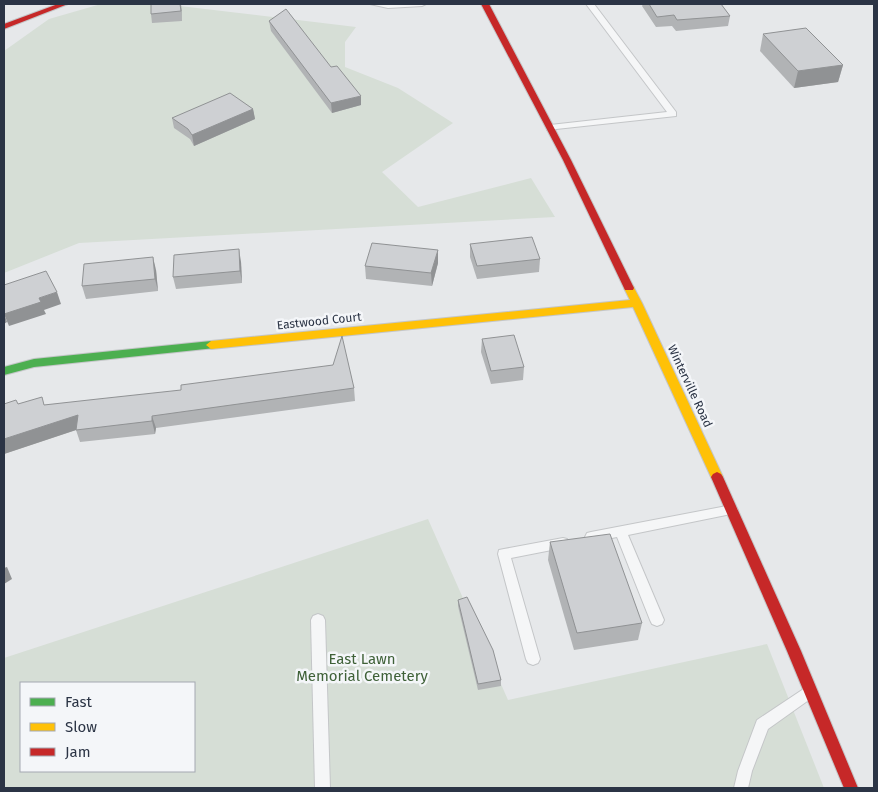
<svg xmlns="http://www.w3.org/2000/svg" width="878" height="792" font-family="'Fira Sans',sans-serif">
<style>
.green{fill:#d6ded6;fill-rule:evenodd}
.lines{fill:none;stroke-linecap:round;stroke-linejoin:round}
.lane-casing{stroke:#c4c6c8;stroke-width:2}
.fast-casing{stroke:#c4c6c8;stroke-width:2}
.slow-casing{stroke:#c4c6c8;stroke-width:2}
.jam-casing{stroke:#c4c6c8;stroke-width:2}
.lane{fill:#f5f6f7;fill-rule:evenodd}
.fast{fill:#4caf50;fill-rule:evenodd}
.slow{fill:#ffc107;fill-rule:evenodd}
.jam{fill:#c62828;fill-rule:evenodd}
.wall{fill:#b1b3b5}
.shaded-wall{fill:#909294}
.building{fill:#ced0d3;stroke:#909294}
.labels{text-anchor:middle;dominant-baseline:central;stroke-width:5;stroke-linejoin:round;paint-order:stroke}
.street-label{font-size:12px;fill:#2b3445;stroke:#f4f6f9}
.near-park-label{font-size:15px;fill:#3f6138;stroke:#f4f6f9}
</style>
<rect width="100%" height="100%" fill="#e6e8ea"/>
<!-- green -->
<g class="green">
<path d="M 101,4 L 163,4 L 356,27 L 345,42 L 345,67 L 398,88 L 453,123 L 382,172 L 418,207 L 531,178 L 555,217 L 79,243 L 4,273 L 4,51 L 49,19 Z"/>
<path d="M 428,519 L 508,700 L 767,644 L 824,788 L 4,788 L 4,658 ZM 21,683 L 194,683 L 194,771 L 21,771 Z"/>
</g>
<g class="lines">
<defs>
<g id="lane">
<path d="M 370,4 L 426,4 L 422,6 L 388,8 Z"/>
<path d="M 586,4 L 594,4 L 676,112 L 676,116 L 547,130 L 547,126 L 550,125 L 667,112 Z"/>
<path d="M 732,505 L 736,507 L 738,510 L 736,513 L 628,535 L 664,620 L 662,624 L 657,626 L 652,624 L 650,620 L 617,537 L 591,542 L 587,541 L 585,537 L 587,533 L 591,532 Z"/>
<path d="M 563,538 L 567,539 L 569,543 L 567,547 L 511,558 L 540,659 L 538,663 L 533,665 L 528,663 L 526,659 L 498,554 L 499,550 L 504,549 Z"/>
<path d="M 318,614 L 323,616 L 325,620 L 330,788 L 315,788 L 311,620 L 313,616 Z"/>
<path d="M 808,686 L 813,687 L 815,692 L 813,697 L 768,729 L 752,771 L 748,788 L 734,788 L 738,771 L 757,720 Z"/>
</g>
<path id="fast" d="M 211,341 L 215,342 L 216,345 L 215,348 L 34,367 L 4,375 L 4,367 L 34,359 Z"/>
<path id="slow" d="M 629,285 L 633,286 L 642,303 L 723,477 L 721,480 L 713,480 L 711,477 L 633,307 L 211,349 L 206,345 L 211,341 L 630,300 L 624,288 Z"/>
<g id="jam">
<path d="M 58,4 L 68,4 L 4,29 L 4,24 Z"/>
<path d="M 481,4 L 489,4 L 571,160 L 634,288 L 633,290 L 625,290 L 624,288 L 563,160 Z"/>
<path d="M 717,472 L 721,474 L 723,477 L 801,651 L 858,788 L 844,788 L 787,651 L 711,477 L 713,474 Z"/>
</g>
</defs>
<!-- lane casing -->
<use href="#lane" class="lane-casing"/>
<!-- fast casing -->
<use href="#fast" class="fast-casing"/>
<!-- slow casing -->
<use href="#slow" class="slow-casing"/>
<!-- jam casing -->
<use href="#jam" class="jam-casing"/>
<!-- lane -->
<use href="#lane" class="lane"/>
<!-- fast -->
<use href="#fast" class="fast"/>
<!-- slow -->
<use href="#slow" class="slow"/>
<!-- jam -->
<use href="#jam" class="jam"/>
</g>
<!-- wall -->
<g class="wall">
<path d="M 181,4 L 182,21 L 152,23 L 151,14 Z"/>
<path d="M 643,4 L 721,4 L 730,16 L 728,26 L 676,31 L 672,26 L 656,27 L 642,6 Z"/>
<path d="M 269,21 L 361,105 L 332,113 L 271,31 Z"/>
<path d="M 763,34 L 843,65 L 838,82 L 794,88 L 760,51 Z"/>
<path d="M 253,109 L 255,119 L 194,146 L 190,139 L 174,128 L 172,118 Z"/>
<path d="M 470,244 L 540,259 L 539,272 L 477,279 L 470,257 Z"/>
<path d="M 438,250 L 438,263 L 432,286 L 366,279 L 365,266 Z"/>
<path d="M 241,262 L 242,283 L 176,289 L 173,277 Z"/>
<path d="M 156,270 L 158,291 L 86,299 L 82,286 Z"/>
<path d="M 482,339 L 524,367 L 523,380 L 491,384 L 481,352 Z"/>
<path d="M 354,388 L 355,401 L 156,428 L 155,434 L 80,442 L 76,430 L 4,454 L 4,404 L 45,405 Z"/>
<path d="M 550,542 L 642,623 L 638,640 L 574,650 L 548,560 Z"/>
<path d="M 458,600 L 501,680 L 501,686 L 478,690 L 458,606 Z"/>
</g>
<!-- shaded-wall -->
<g class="shaded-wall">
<path d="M 180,4 L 181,4 L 182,21 L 181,11 Z"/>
<path d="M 843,65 L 838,82 L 794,88 L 798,71 Z"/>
<path d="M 361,96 L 361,105 L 332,113 L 331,103 Z"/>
<path d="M 253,109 L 255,119 L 194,146 L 192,135 Z"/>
<path d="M 239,249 L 241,262 L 242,283 L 240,271 Z"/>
<path d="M 438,250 L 438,263 L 432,286 L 431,273 Z"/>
<path d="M 153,257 L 156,270 L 158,291 L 155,279 Z"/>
<path d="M 57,292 L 61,304 L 44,310 L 46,314 L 9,326 L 4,314 L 39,298 Z"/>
<path d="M 4,313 L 7,322 L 4,324 Z"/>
<path d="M 78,415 L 82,428 L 4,454 L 4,439 Z"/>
<path d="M 152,416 L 156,428 L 155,434 L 152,421 Z"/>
<path d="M 7,567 L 12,579 L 4,584 L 4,568 Z"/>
</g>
<!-- building -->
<g class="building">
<path d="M 151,4 L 180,4 L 181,11 L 151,14 Z"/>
<path d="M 649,4 L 721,4 L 730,16 L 677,20 L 674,15 L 657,17 Z"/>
<path d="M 286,9 L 331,67 L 337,66 L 361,96 L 331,103 L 269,21 Z"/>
<path d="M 806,28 L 843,65 L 798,71 L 763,34 Z"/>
<path d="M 230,93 L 253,109 L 192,135 L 188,129 L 172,118 Z"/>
<path d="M 532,237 L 540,259 L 477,266 L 470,244 Z"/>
<path d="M 372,243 L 438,250 L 431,273 L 365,266 Z"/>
<path d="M 239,249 L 240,271 L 173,277 L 174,255 Z"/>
<path d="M 153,257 L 155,279 L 82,286 L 84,264 Z"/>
<path d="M 46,271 L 57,292 L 39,298 L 41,302 L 4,314 L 4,285 Z"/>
<path d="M 514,335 L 524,367 L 491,371 L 482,339 Z"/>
<path d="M 342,336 L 354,388 L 152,416 L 152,421 L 76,430 L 78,415 L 4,439 L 4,404 L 16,400 L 18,404 L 42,397 L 44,405 L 98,399 L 181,390 L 181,385 L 333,365 Z"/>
<path d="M 610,534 L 642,623 L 577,633 L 550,542 Z"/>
<path d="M 467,597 L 493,650 L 501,680 L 478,684 L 458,600 Z"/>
</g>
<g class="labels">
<!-- street labels -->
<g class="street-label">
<text transform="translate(319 321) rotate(-6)">Eastwood Court</text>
<text transform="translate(690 386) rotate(65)">Winterville Road</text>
</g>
<!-- near-park labels -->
<g class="near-park-label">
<text x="362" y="659">East Lawn<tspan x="362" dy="17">Memorial Cemetery</tspan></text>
</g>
</g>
<!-- border -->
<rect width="878" height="792" fill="none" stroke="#2b3445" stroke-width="10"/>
<!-- legend -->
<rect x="20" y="682" width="175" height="90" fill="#f4f6f9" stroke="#a4a8b1"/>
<rect x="30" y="698" width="25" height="8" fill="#4caf50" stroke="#a4a8b1"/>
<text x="65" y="707" font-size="15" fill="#2b3445">Fast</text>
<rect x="30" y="723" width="25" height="8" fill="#ffc107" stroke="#a4a8b1"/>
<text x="65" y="732" font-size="15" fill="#2b3445">Slow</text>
<rect x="30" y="748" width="25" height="8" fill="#c62828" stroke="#a4a8b1"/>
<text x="65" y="757" font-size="15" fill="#2b3445">Jam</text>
</svg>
